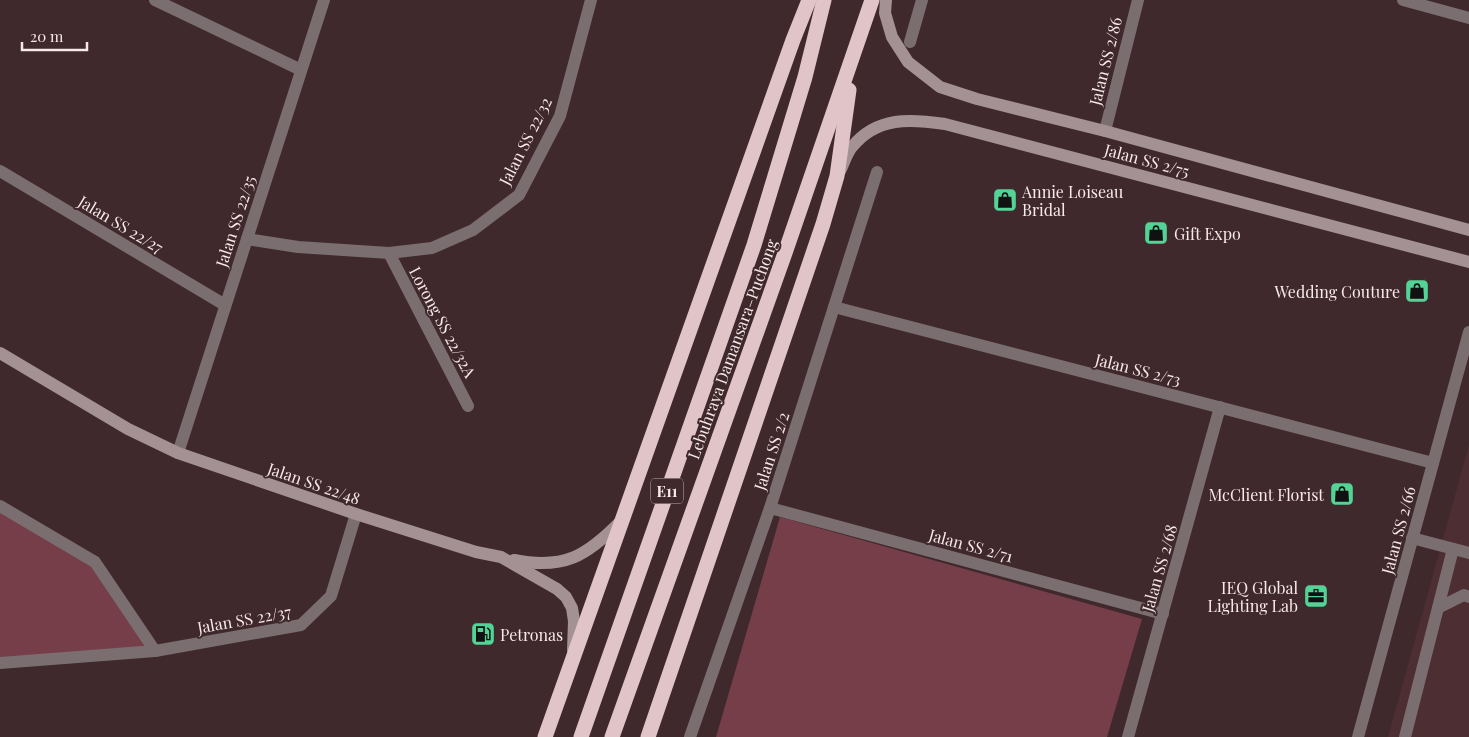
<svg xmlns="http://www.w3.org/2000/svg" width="1469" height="737" font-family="'Playfair Display',serif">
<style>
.built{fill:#4c2e33}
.green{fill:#763e48}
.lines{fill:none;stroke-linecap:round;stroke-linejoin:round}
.street{stroke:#7a6e70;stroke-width:12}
.secondary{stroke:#a49193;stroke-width:12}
.highway{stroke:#e1c4c8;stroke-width:15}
.labels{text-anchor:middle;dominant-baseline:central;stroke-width:4;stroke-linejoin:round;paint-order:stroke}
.shield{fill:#3f292d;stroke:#c0afb1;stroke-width:1}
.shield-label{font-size:15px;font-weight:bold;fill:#f7e8ea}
.street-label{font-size:16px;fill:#f7e8ea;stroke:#3f292d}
.poi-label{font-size:16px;fill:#f7e8ea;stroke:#3f292d;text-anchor:start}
</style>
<rect width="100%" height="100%" fill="#3f292d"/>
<!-- built -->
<path class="built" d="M 1469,445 L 1469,737 L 1388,737 Z"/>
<!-- green -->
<g class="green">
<path d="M 0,508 L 92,562 L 150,649 L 0,661 Z"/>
<path d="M 780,517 L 1142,619 L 1107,737 L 716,737 Z"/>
</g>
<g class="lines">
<!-- street -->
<g class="street">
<path d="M 155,0 L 301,70"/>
<path d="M 1403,0 L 1469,18"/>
<path d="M 910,42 L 922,0"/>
<path d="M 1105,131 L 1138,0"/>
<path d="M 0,171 L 225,305"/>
<path d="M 247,239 L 298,247 L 389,253 L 432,248 L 473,230 L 519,195 L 560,116 L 591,0"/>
<path d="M 389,253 L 468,406"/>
<path d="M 834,307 L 1433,463"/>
<path d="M 178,453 L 324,0"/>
<path d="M 0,506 L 95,562 L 155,651 L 0,663"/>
<path d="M 770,508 L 1163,614"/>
<path d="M 1412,538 L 1469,553"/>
<path d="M 1438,608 L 1464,595 L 1469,597"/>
<path d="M 155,651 L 301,625 L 331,596 L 356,514"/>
<path d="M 690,737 L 770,508 L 877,172"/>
<path d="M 1128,737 L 1220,407"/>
<path d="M 1358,737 L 1469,332"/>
<path d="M 1405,737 L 1453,549"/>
</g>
<!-- secondary -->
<g class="secondary">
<path d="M 886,0 L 885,13 L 892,37 L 908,62 L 940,87 L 977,99 L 1105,131 L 1469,230"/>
<path d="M 840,171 C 844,163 847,153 852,147 C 877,116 911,119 945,124 L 1469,262"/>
<path d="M 0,353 L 128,429 L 178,453 L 356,514 L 476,552 L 501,557 L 557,589 L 566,597 L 572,608 L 574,621 L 573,650"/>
<path d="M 514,560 C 564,570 587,556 621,521"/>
</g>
<!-- highway -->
<g class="highway">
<path d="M 545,737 L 793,40 L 809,0"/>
<path d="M 581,737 L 754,245 L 805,77 L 824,0"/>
<path d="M 612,737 L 785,253 L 872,0"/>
<path d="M 648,737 L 823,224 L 837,176 L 849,90"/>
</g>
</g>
<!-- icons -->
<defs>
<symbol id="shop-square" viewBox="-11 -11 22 22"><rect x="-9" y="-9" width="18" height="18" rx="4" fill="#53d396" stroke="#3f292d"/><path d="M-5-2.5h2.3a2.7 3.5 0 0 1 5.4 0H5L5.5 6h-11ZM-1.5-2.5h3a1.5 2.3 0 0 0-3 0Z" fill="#111"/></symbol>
<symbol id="office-square" viewBox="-11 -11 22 22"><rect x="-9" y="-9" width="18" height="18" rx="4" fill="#53d396" stroke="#3f292d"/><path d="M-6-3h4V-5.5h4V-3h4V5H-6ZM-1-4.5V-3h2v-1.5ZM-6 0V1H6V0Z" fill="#111"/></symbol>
<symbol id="fuel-square" viewBox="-11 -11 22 22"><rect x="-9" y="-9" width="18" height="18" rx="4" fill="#53d396" stroke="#3f292d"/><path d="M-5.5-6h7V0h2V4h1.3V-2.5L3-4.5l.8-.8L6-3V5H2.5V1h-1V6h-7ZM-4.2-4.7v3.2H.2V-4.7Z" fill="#111"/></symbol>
</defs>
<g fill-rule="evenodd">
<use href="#shop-square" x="991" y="186" width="28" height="28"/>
<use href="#shop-square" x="1142" y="219" width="28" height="28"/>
<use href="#shop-square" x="1403" y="277" width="28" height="28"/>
<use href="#shop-square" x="1328" y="480" width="28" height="28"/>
<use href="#office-square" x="1302" y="582" width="28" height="28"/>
<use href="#fuel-square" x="469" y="620" width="28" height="28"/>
</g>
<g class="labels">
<!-- shield labels -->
<rect class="shield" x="651" y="478.5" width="32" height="25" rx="4"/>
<g class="shield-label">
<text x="667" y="491">E11</text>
</g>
<!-- street labels -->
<g class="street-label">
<text transform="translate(1105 61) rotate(-76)">Jalan SS 2/86</text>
<text transform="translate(525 141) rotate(-63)">Jalan SS 22/32</text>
<text transform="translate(1147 160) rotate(15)">Jalan SS 2/75</text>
<text transform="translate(235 221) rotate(-72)">Jalan SS 22/35</text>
<text transform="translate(121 224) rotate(31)">Jalan SS 22/27</text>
<text transform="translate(443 322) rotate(62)">Lorong SS 22/32A</text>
<text transform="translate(732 349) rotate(-70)">Lebuhraya Damansara–Puchong</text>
<text transform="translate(1138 369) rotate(14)">Jalan SS 2/73</text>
<text transform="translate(771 451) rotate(-72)">Jalan SS 2/2</text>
<text transform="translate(314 483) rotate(19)">Jalan SS 22/48</text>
<text transform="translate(1398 530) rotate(-75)">Jalan SS 2/66</text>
<text transform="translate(971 545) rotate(15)">Jalan SS 2/71</text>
<text transform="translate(1159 568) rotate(-74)">Jalan SS 2/68</text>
<text transform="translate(244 619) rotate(-10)">Jalan SS 22/37</text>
</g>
<!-- poi labels -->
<g class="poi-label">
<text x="1022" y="191">Annie Loiseau<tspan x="1022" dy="18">Bridal</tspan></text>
<text x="1174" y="233">Gift Expo</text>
<text x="1400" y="291" text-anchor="end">Wedding Couture</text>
<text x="1324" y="494" text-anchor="end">McClient Florist</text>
<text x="1298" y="587" text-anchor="end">IEQ Global<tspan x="1298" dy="18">Lighting Lab</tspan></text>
<text x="500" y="634">Petronas</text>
</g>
</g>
<!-- scale -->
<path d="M22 42v8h65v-8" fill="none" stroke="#f7e8ea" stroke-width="2.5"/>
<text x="30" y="42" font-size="15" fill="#f7e8ea" stroke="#3f292d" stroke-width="4" paint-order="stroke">20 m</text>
</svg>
